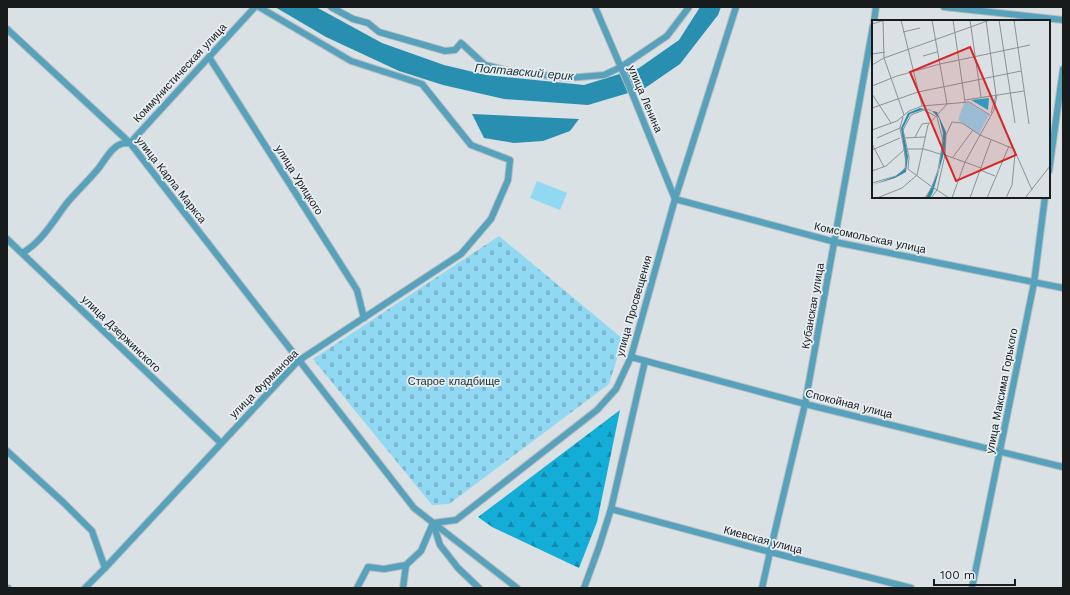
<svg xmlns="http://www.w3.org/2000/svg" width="1070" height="595" font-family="'Work Sans',sans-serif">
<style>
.forest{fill:url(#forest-firs)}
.cemetery{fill:url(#cemetery-stones)}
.park{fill:#91d8f3}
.water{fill:#288fb0}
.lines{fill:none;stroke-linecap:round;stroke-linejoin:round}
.street-casing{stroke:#b6bdc0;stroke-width:8}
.street{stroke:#56a1bc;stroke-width:6}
.labels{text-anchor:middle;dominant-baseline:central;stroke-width:3.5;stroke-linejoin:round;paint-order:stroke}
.street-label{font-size:11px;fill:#181b1c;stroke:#e7eef2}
.park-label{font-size:11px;fill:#192f37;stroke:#e7eef2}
.water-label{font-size:12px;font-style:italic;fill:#20363f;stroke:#e7eef2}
.inset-road{fill:none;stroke:#8c9294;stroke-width:1}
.view{fill:#d62828;fill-opacity:0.15;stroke:#d62828;stroke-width:2}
.inset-edge{fill:none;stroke:#181b1c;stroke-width:2}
</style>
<defs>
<pattern id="forest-firs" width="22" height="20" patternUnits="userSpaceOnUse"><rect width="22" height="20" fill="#13add8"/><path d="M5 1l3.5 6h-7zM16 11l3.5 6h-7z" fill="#118cae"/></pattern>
<pattern id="cemetery-stones" width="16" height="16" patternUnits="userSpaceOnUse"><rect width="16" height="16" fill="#91d8f3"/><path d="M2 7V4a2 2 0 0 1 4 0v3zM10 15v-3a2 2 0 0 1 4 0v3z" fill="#7cb9d0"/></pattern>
</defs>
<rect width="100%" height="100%" fill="#d9e1e4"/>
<!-- forest -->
<path class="forest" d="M 620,410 L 597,522 L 579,568 L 492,527 L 478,517 Z"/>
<!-- cemetery -->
<path class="cemetery" d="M 499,236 L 623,339 L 609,384 L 449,504 L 432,505 L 313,359 Z"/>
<!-- park -->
<path class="park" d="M 537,181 L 567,193 L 560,210 L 530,198 Z"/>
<!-- water -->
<g class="water">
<path d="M 275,7 L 316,7 L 382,43 L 444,65 L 486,75 L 584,85 L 639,68 L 679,40 L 700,7 L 721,7 L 718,15 L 680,64 L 645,88 L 588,105 L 504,99 L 443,85 L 399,71 L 326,37 Z"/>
<path d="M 472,114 L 579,119 L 570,131 L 543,141 L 514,143 L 484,138 Z"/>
</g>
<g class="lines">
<defs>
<g id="street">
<path d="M 331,7 L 353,19 L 368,23 L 379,32 L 445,51 L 455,50 L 461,43 L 485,65 L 509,71 L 568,78 L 604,75 L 621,67 L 667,36 L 689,7"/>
<path d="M 595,7 L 632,93 L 675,199 L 835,242 L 1063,288"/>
<path d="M 944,7 L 1063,20"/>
<path d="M 874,21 L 876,7"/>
<path d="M 7,29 L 130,143 L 414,508 L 517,588"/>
<path d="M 209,57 L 357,290 L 364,318"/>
<path d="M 1049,171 L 1063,69"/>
<path d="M 7,239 L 221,443"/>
<path d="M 22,253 C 42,242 53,221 67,203 C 77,191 88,181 98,169 C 104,162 111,147 121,144 C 123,143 127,143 130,143 L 255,7"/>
<path d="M 631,357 L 805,404 L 1063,467"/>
<path d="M 7,451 L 64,503 L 92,531 L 105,568"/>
<path d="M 611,509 L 770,552 L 911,588"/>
<path d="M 433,523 L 456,520 L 597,410 L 616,389 L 631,357 L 675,199 L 736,7"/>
<path d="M 433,523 L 440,545 L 458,568 L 479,588"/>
<path d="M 7,588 L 8,588"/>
<path d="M 85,588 L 105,568 L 298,361 L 461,254 L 491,219 L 508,180 L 510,160 L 471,145 L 422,84 L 351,61 L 259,7"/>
<path d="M 357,588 L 368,567 L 384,569 L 406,565"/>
<path d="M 403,588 L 406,565 L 421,551 L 433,523"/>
<path d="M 584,588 L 599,547 L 611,509 L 645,361"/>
<path d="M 762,588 L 770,552 L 805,404 L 873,26"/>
<path d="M 972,588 L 1034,283 L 1045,197"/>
</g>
</defs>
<!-- street casing -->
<use href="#street" class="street-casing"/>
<!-- street -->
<use href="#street" class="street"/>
</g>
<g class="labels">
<!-- street labels -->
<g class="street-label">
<text transform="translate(180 73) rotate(-47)">Коммунистическая улица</text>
<text transform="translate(645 99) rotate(67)">улица Ленина</text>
<text transform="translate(171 180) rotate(52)">улица Карла Маркса</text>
<text transform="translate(299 180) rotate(58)">улица Урицкого</text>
<text transform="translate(870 238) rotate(12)">Комсомольская улица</text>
<text transform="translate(634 306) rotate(-74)">улица Просвещения</text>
<text transform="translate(813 306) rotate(-80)">Кубанская улица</text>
<text transform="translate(121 334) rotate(44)">улица Дзержинского</text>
<text transform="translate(264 384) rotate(-45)">улица Фурманова</text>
<text transform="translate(1002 391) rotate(-79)">улица Максима Горького</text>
<text transform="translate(849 404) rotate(14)">Спокойная улица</text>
<text transform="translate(763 540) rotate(15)">Киевская улица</text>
</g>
<!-- park labels -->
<g class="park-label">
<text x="454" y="381">Старое кладбище</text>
</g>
<!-- water labels -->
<g class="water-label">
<text transform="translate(524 72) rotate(5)">Полтавский ерик</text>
</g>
</g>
<!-- overview -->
<g transform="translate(872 20)">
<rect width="178" height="178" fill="#d9e1e4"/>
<path d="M 117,78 L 116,90 L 99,80 Z" fill="#13add8"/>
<path d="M 92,83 L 97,83 L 117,95 L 107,114 L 86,100 Z" fill="#91d8f3"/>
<path d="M 48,88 L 65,92 L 74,112 L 74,126 L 61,172 L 58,178 L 54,178 L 67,150 L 71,113 L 67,98 L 59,90 L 53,89 L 38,94 L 31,108 L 36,137 L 34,152 L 23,158 L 0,165 L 24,156 L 34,147 L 29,108 L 36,93 Z" fill="#288fb0"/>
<path class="inset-road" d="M 29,0 L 50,86M 81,0 L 93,82M 98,0 L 109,77M 114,0 L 124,75 L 119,93M 127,0 L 143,103M 142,0 L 157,104M 11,1 L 12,38 L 32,95M 0,4 L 13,0M 31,12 L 48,8M 0,22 L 0,4M 0,34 L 13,32M 51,36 L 65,32M 0,45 L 12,38 L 118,0M 0,66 L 25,56 L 68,44 L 158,25M 0,74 L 19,103M 93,80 L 152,71M 0,88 L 46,72 L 149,51M 0,110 L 25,101 L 37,91 L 50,86 L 97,82 L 118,95M 43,117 L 50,104 L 57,103M 5,118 L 28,108M 32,118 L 53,117M 0,124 L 12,147M 35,129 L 52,129 L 68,134M 0,130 L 28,118M 73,135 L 109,148M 81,137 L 101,110M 108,150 L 123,156M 0,151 L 14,146 L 32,130M 0,163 L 24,156 L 33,149 L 34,139 L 28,108 L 31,97M 5,178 L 30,168 L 45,155 L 56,105 L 75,84 L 60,0M 53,178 L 60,167 L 66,150 L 71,121 L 65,97 L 52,90 L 39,95 L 31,110 L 37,137 L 36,149 L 60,167 L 65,170 L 77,178M 59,178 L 65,170 L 73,135 L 74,115 L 80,102 L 90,103 L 108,115 L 142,129 L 160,170M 80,178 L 93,142 L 122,90 L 125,75M 98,178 L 119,120M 115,178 L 137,126M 134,178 L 140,165 L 143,134M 153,178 L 178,146"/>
<path class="view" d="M 98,27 L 144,135 L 84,161 L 38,52 Z"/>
<rect width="178" height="178" class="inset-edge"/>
</g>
<!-- border -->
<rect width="1070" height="595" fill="none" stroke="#181b1c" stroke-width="16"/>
<!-- scale -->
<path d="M934 579v6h81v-6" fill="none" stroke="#181b1c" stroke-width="2"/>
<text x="940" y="579" font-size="12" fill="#181b1c" stroke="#e7eef2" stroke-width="3" paint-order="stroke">100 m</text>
</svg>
